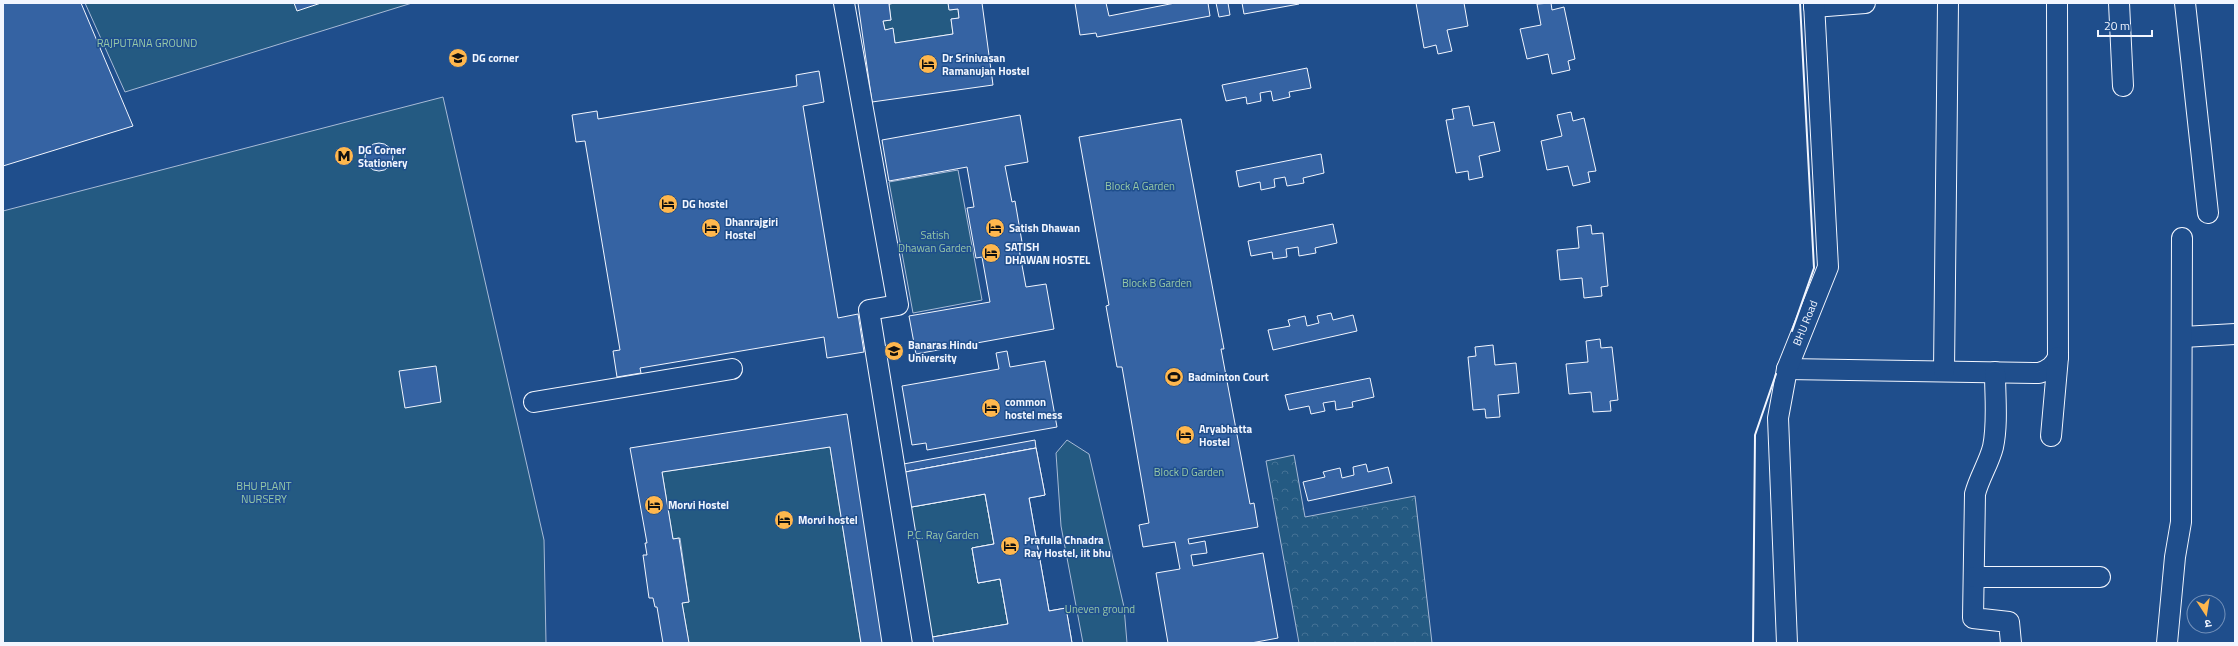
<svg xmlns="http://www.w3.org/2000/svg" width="2238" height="646" font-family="'Titillium Web','Noto Sans Devanagari',sans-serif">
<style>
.green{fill:#245a82;stroke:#a8bbd7}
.forest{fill:url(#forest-crowns);stroke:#a8bbd7}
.building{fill:#3563a3;stroke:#f2f6ff}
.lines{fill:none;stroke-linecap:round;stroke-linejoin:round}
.minor-casing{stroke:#f2f6ff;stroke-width:22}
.minor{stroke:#1f4e8c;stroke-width:20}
.wall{stroke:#f2f6ff;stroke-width:2}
.labels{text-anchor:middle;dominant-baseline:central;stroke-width:3;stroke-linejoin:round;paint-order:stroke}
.park-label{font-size:11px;fill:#97c8a6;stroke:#1f4e8c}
.poi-label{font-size:11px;font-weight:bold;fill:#f2f6ff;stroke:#1f4e8c;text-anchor:start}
.street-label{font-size:11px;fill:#f2f6ff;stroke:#1f4e8c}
</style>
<defs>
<pattern id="forest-crowns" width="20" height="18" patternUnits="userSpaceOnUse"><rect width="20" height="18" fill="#245a82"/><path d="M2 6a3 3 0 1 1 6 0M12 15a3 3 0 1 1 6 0" fill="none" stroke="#447295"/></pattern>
</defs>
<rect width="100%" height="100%" fill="#1f4e8c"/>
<!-- green -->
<g class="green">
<path d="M 85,3 L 412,3 L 125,92 Z"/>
<path d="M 895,3 L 948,3 L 950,10 L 958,9 L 959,18 L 951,19 L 953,34 L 895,43 L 893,29 L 885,30 L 883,21 L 891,20 L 889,4 Z"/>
<path d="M 443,97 L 544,540 L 546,643 L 3,643 L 3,211 Z"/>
<path d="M 958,170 L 982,300 L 913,313 L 889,182 Z"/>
<path d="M 1067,440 L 1089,454 L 1124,607 L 1127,643 L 1083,643 L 1061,526 L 1056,453 Z"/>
<path d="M 830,447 L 861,643 L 689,643 L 682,603 L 689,602 L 680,538 L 673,539 L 662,472 Z"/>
<path d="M 985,494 L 994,544 L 972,548 L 978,583 L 1000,579 L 1008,624 L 927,638 L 906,508 Z"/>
</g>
<!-- forest -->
<path class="forest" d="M 1294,455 L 1305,517 L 1415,496 L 1432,643 L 1299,643 L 1266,461 Z"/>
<!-- building -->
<g class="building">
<path d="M 3,3 L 81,3 L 133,126 L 3,166 Z"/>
<path d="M 294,3 L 321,3 L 297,11 Z"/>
<path d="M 858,3 L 895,3 L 889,4 L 891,20 L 883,21 L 885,30 L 893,28 L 895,43 L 953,34 L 951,19 L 959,18 L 958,9 L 949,10 L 948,3 L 982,3 L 993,85 L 872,102 Z"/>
<path d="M 1075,3 L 1106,3 L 1109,16 L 1175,3 L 1208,3 L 1210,16 L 1097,37 L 1096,33 L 1080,35 Z"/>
<path d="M 1216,3 L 1228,3 L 1230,15 L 1219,17 Z"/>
<path d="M 1242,3 L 1298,3 L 1299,4 L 1244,14 Z"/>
<path d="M 1416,3 L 1464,3 L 1468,26 L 1447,30 L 1452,51 L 1438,54 L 1436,45 L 1424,48 Z"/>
<path d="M 1551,3 L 1552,10 L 1564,7 L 1575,59 L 1568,61 L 1570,70 L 1552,74 L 1548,54 L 1527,59 L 1520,29 L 1541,25 L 1537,4 Z"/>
<path d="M 1307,68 L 1311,88 L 1289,92 L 1290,97 L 1273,101 L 1271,91 L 1260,93 L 1261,101 L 1247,104 L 1246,97 L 1226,101 L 1222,85 Z"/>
<path d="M 819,71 L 824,102 L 803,106 L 838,318 L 858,314 L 864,352 L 827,358 L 824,337 L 640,368 L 641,373 L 617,377 L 613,351 L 620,350 L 585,141 L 576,142 L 572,115 L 597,111 L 598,119 L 797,86 L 796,75 Z"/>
<path d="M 1469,106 L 1473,126 L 1494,122 L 1500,151 L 1479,156 L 1483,177 L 1469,180 L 1468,171 L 1456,173 L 1446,120 L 1454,119 L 1452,109 Z"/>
<path d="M 1571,112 L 1573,121 L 1584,118 L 1596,171 L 1588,172 L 1590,182 L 1573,186 L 1568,166 L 1547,170 L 1541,141 L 1562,136 L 1557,115 Z"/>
<path d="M 1020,115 L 1028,162 L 1005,166 L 1012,202 L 1015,201 L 1023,248 L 1019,249 L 1026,287 L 1046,284 L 1054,329 L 916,354 L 909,316 L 990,302 L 982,257 L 976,258 L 967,208 L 974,207 L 967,167 L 889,181 L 882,140 Z"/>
<path d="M 1181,119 L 1224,349 L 1221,349 L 1250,504 L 1254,503 L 1258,527 L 1188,539 L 1189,544 L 1205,541 L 1207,553 L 1191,555 L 1193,566 L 1263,553 L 1278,638 L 1251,643 L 1168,643 L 1156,573 L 1180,569 L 1175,542 L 1143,547 L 1139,525 L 1149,523 L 1122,367 L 1117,367 L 1106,306 L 1109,305 L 1079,137 Z"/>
<circle cx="379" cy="157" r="14"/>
<path d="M 1321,154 L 1324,173 L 1303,178 L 1304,183 L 1287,186 L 1285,177 L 1274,179 L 1275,187 L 1261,190 L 1260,182 L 1239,187 L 1236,171 Z"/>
<path d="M 1333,224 L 1337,243 L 1315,248 L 1316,253 L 1299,256 L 1298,247 L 1286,249 L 1287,257 L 1273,259 L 1272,252 L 1251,256 L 1248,241 Z"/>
<path d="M 1591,225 L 1592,234 L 1603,233 L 1608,286 L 1601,287 L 1602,296 L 1584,298 L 1582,278 L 1560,280 L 1557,250 L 1579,248 L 1577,227 Z"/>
<path d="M 1331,313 L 1333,320 L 1353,315 L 1357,331 L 1273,350 L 1268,330 L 1290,326 L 1288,320 L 1305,316 L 1307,326 L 1319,323 L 1317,316 Z"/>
<path d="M 1600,339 L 1601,348 L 1612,347 L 1618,400 L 1610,401 L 1611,411 L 1593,412 L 1591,392 L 1569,394 L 1566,364 L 1588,362 L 1586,341 Z"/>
<path d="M 1493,345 L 1495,365 L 1516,363 L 1519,393 L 1498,395 L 1500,417 L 1486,418 L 1485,409 L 1473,410 L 1468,357 L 1476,356 L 1475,347 Z"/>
<path d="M 1007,351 L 1010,367 L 1045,361 L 1057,427 L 927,450 L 926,443 L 912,445 L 902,386 L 999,369 L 996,353 Z"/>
<path d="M 436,366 L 441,402 L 405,408 L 399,371 Z"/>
<path d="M 1370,378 L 1374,397 L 1352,402 L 1353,407 L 1336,410 L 1335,401 L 1323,403 L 1325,411 L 1311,414 L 1309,406 L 1289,410 L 1285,395 Z"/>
<path d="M 847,414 L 882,643 L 861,643 L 830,447 L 662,472 L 673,539 L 679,538 L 689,602 L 682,603 L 689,643 L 663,643 L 657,607 L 655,607 L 653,598 L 649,598 L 643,555 L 647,555 L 645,543 L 647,543 L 630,448 Z"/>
<path d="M 1035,440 L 1036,448 L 900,473 L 898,465 Z"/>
<path d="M 1036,448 L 1045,495 L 1029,498 L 1049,611 L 1066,608 L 1072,643 L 928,643 L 927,638 L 1008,624 L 1000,579 L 978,583 L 972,548 L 994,544 L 985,494 L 906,508 L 900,473 Z"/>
<path d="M 1036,448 L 1045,495 L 1029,498 L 1049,611 L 1066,608 L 1072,643 L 928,643 L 927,638 L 1008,624 L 1000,579 L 978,583 L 972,548 L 994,544 L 985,494 L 906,508 L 900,473 Z"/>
<path d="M 1366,464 L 1368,472 L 1388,467 L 1392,483 L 1308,501 L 1303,482 L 1325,477 L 1323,472 L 1340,468 L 1342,478 L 1354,475 L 1353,467 Z"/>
</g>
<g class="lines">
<defs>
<g id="minor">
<path d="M 844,3 L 898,305 L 869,310 L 923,643"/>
<path d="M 2119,3 L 2123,86"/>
<path d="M 2185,3 L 2208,213"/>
<path d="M 1814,7 L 1865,3"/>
<path d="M 2183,337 L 2235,334"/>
<path d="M 1787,369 L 2039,373 C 2049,370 2054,366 2058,357 L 2057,3"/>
<path d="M 1944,371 L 1948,3"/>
<path d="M 1995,372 C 1995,397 1998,423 1993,447 C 1989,463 1979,478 1975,494 L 1973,618 L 2009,622 L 2011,643"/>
<path d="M 534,402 L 732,369"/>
<path d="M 2051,436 L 2058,357"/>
<path d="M 1974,577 L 2100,577"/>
<path d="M 1787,643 L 1778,418 L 1787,369 L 1828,267 L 1814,3"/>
<path d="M 2167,643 L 2175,557 L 2181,522 L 2182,238"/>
</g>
</defs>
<!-- minor casing -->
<use href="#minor" class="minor-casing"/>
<!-- minor -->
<use href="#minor" class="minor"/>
<!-- wall -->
<g class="wall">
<path d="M 1792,331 L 1814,268 L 1800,3"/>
<path d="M 1753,643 L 1755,435 L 1776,374"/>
</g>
</g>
<!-- icons -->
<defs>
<symbol id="university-disc" viewBox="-11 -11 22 22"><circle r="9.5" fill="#ffb74d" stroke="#1f4e8c"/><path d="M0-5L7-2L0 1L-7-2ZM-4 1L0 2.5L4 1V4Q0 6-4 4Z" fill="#111"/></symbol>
<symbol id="hotel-disc" viewBox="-11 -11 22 22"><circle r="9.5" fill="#ffb74d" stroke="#1f4e8c"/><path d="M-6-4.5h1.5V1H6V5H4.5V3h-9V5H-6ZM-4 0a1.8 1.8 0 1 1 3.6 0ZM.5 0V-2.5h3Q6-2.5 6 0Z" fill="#111"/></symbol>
<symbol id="metro-disc" viewBox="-11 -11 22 22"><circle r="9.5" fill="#ffb74d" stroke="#1f4e8c"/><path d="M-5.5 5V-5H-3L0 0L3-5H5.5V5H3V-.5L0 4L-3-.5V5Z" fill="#111"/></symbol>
<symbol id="stadium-disc" viewBox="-11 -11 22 22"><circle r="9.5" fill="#ffb74d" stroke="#1f4e8c"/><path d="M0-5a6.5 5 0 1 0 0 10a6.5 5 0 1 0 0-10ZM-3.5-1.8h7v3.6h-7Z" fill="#111"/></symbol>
</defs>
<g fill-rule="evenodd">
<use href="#university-disc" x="447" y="47" width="22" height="22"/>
<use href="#hotel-disc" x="917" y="53" width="22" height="22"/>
<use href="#metro-disc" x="333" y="145" width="22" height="22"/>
<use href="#hotel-disc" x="657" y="193" width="22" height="22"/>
<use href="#hotel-disc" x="700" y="217" width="22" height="22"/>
<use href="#hotel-disc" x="984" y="217" width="22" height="22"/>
<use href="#hotel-disc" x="980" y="242" width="22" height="22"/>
<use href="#university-disc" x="883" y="340" width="22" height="22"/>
<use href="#stadium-disc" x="1163" y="366" width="22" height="22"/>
<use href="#hotel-disc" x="980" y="397" width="22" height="22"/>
<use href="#hotel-disc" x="1174" y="424" width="22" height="22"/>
<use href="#hotel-disc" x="643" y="494" width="22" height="22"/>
<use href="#hotel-disc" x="773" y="509" width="22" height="22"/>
<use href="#hotel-disc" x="999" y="535" width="22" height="22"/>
</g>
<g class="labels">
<!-- park labels -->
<g class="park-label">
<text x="147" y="43">RAJPUTANA GROUND</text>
<text x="1140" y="186">Block A Garden</text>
<text x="935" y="235">Satish<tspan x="935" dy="13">Dhawan Garden</tspan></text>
<text x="1157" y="283">Block B Garden</text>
<text x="1189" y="472">Block D Garden</text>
<text x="264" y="486">BHU PLANT<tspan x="264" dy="13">NURSERY</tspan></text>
<text x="943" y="535">P.C. Ray Garden</text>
<text x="1100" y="609">Uneven ground</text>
</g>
<!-- poi labels -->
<g class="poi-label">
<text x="472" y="58">DG corner</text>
<text x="942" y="58">Dr Srinivasan<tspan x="942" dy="13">Ramanujan Hostel</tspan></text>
<text x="358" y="150">DG Corner<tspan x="358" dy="13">Stationery</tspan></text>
<text x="682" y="204">DG hostel</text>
<text x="725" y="222">Dhanrajgiri<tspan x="725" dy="13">Hostel</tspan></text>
<text x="1009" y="228">Satish Dhawan</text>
<text x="1005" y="247">SATISH<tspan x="1005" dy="13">DHAWAN HOSTEL</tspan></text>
<text x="908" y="345">Banaras Hindu<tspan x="908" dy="13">University</tspan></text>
<text x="1188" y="377">Badminton Court</text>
<text x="1005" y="402">common<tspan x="1005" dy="13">hostel mess</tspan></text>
<text x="1199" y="429">Aryabhatta<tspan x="1199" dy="13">Hostel</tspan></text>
<text x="668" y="505">Morvi Hostel</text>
<text x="798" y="520">Morvi hostel</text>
<text x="1024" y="540">Prafulla Chnadra<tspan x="1024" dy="13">Ray Hostel, iit bhu</tspan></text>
</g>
<!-- street labels -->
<g class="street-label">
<text transform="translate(1805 323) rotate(-68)">BHU Road</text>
</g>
</g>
<!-- border -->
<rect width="2238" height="646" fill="none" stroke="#f2f6ff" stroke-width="8"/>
<!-- north arrow -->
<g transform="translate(2206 614) rotate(168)"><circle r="19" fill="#1f4e8c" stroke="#7391ba"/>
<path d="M0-3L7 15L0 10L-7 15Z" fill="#ffb74d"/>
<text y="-6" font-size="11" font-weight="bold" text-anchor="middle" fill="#f2f6ff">उ</text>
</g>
<!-- scale -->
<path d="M2098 30v6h54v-6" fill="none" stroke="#f2f6ff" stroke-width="2"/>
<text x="2104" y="30" font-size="12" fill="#f2f6ff" stroke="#1f4e8c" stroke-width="3" paint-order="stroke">20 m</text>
</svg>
